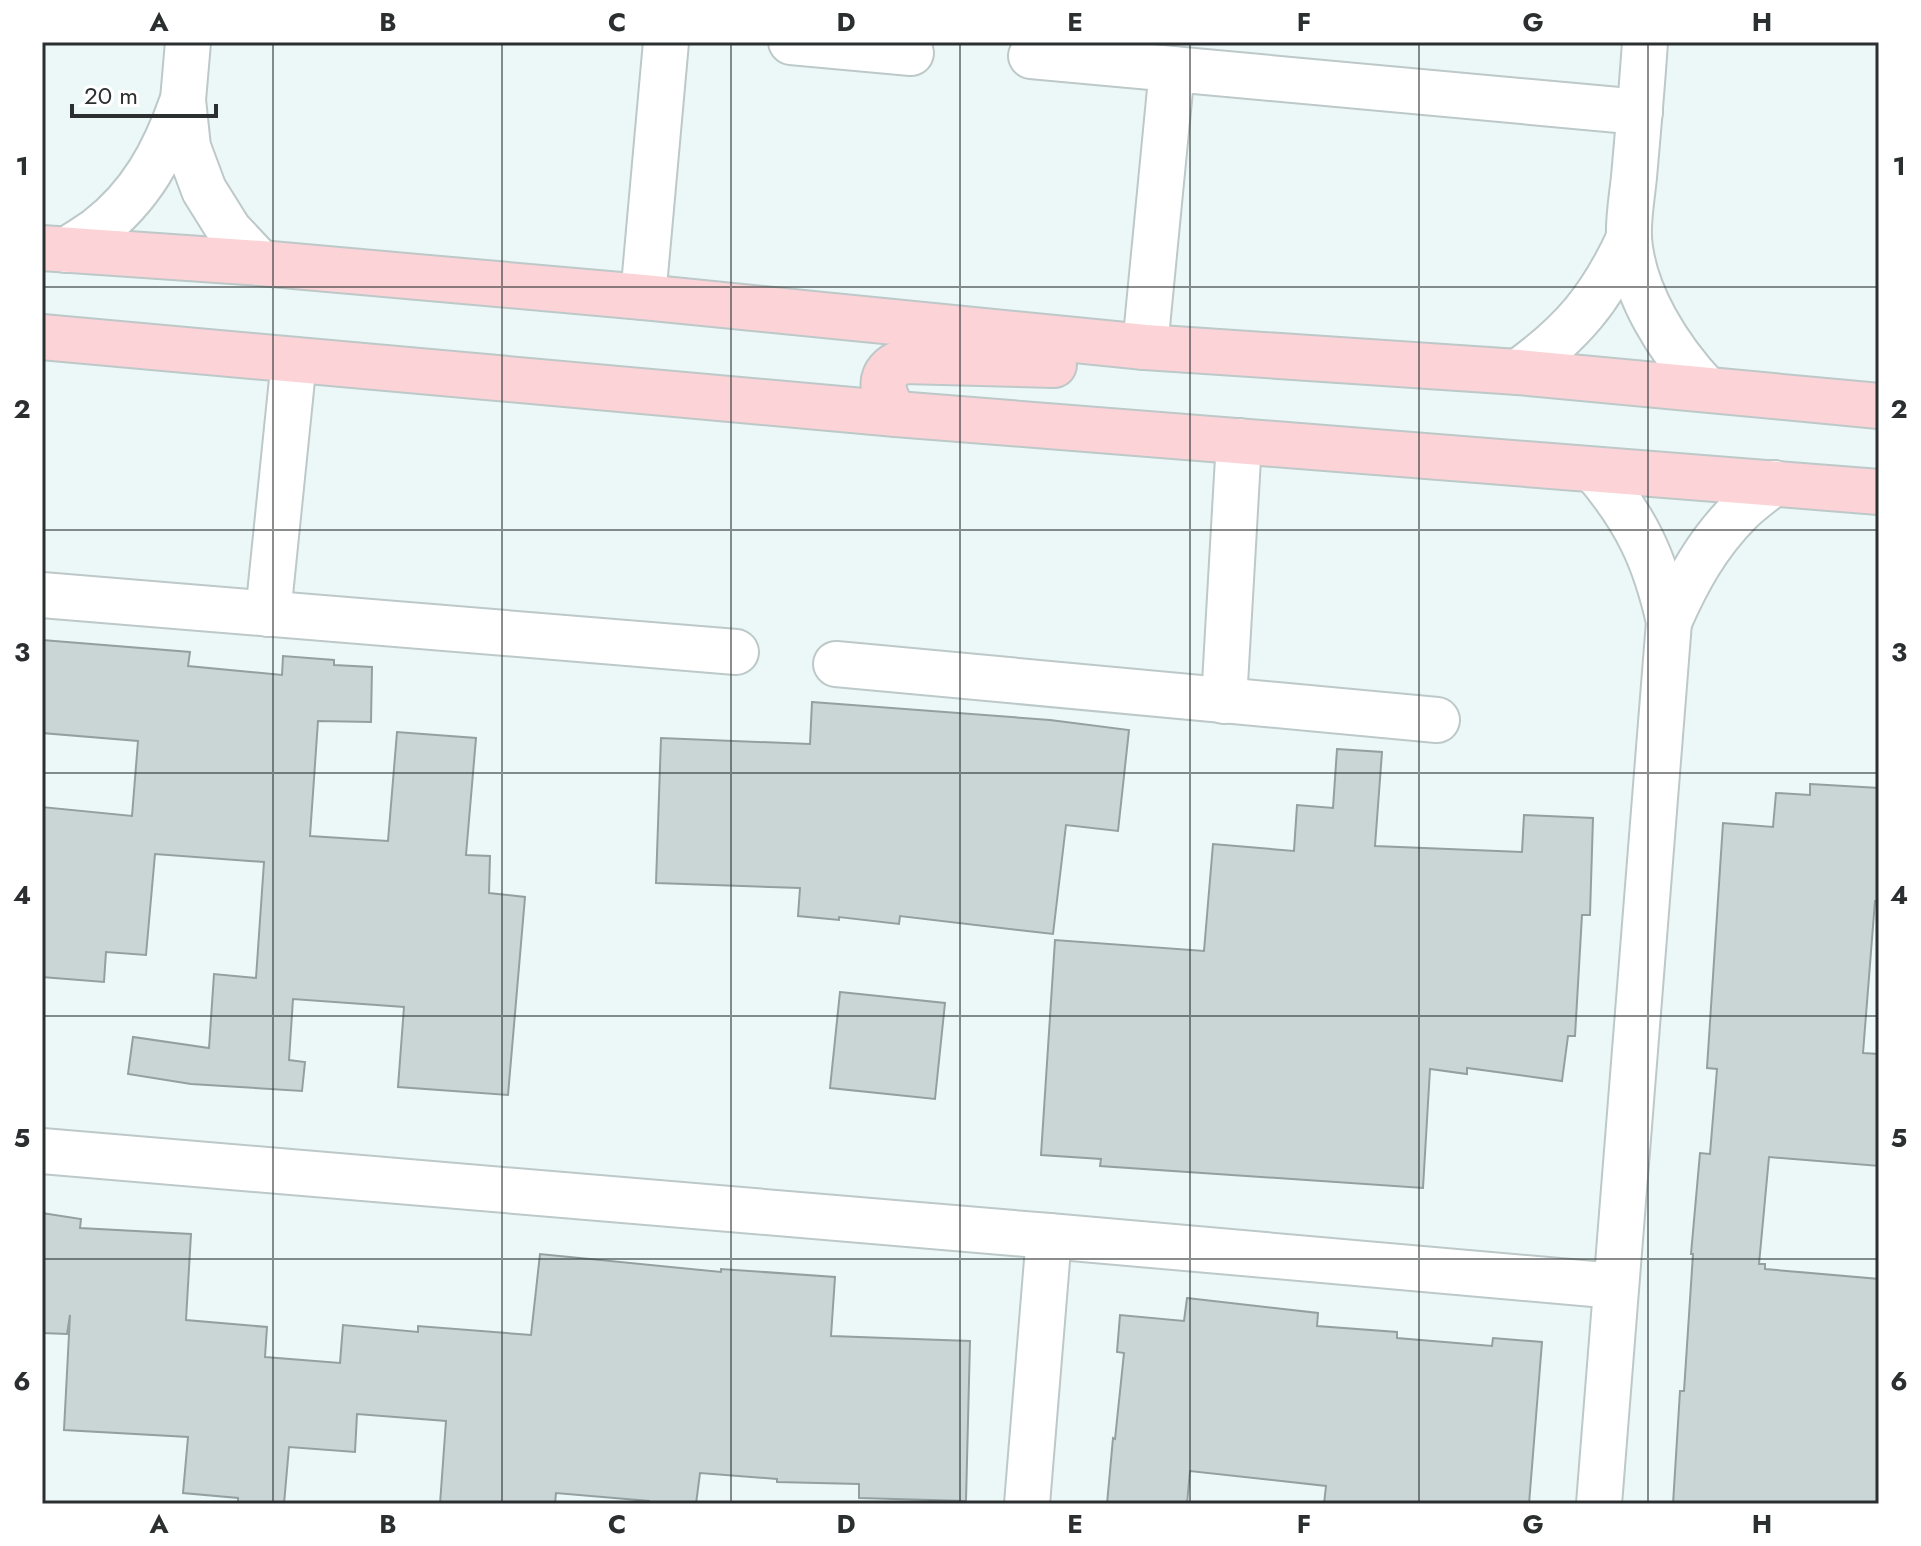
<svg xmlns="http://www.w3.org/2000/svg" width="1921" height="1546" font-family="Jost,sans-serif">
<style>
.building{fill:#cad6d6;stroke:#949f9f;stroke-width:2}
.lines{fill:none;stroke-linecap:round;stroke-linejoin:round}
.street-casing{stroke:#bdc8c8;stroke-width:48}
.secondary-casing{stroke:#bdc8c8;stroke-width:48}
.street{stroke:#fff;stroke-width:44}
.secondary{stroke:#fcd3d7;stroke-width:44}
.grid{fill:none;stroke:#2b2f30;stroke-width:2;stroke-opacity:0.55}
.neatline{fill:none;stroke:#2b2f30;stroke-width:3}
.grid-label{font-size:26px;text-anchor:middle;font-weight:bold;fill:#2b2f30}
</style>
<rect width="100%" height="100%" fill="#ecf8f8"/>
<!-- building -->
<g class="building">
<path d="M 42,640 L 190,652 L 188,666 L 282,675 L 283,656 L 334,660 L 334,665 L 372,667 L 371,722 L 318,721 L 310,836 L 388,841 L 397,732 L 476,738 L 466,855 L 490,856 L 489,893 L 525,897 L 508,1095 L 398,1087 L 404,1007 L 293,999 L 289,1060 L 305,1062 L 302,1091 L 191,1084 L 128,1074 L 133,1037 L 209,1048 L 214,974 L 256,978 L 264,862 L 155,854 L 146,955 L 106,952 L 104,982 L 42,977 L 42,807 L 132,816 L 138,741 L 42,733 Z"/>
<path d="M 812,702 L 1050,720 L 1129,730 L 1118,831 L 1066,825 L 1053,934 L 900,916 L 899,924 L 839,917 L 839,920 L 798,916 L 800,888 L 656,883 L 661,738 L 810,744 Z"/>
<path d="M 1337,749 L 1382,752 L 1375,846 L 1522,852 L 1524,815 L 1593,818 L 1590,915 L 1582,915 L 1575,1036 L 1568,1036 L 1562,1081 L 1467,1068 L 1467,1074 L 1430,1069 L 1423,1188 L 1100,1166 L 1101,1159 L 1041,1155 L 1055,940 L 1204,951 L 1213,844 L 1294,851 L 1297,805 L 1333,808 Z"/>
<path d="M 1810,784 L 1879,788 L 1879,901 L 1875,901 L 1863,1053 L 1879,1054 L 1879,1166 L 1769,1157 L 1759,1264 L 1765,1264 L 1765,1269 L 1879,1279 L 1879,1504 L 1673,1504 L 1680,1391 L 1684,1391 L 1693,1254 L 1691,1254 L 1700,1153 L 1710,1154 L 1717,1069 L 1707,1068 L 1723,823 L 1773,827 L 1776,793 L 1810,795 Z"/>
<path d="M 840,992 L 945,1003 L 935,1099 L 830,1088 Z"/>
<path d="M 42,1213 L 81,1219 L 80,1228 L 191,1234 L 186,1320 L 267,1327 L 265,1357 L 340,1363 L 343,1325 L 418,1332 L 418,1326 L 531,1335 L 540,1254 L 721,1272 L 721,1269 L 835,1277 L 831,1336 L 970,1341 L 966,1501 L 859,1498 L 859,1484 L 777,1482 L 777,1479 L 700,1473 L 696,1504 L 649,1504 L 649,1501 L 556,1493 L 555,1504 L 440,1504 L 446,1421 L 357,1414 L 355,1452 L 289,1447 L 284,1504 L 238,1504 L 238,1498 L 183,1493 L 188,1437 L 64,1430 L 70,1315 L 67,1334 L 42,1333 Z"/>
<path d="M 1187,1298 L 1318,1313 L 1317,1326 L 1397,1332 L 1397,1338 L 1492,1346 L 1493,1338 L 1542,1342 L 1529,1504 L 1324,1504 L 1326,1486 L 1190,1471 L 1187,1504 L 1107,1504 L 1113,1438 L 1115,1439 L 1124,1353 L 1117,1352 L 1120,1315 L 1184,1321 Z"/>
</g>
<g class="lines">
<defs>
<g id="street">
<path d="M 188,42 L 183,100 L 188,147 L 204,190 L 229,230 L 260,263"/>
<path d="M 791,42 L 911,53"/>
<path d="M 1645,42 C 1642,87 1638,132 1634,177 C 1632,197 1628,218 1629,238 C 1633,294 1669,349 1706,389"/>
<path d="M 1031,56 L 1640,112"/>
<path d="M 66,250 C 76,244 87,237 97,230 C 141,196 164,153 182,102"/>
<path d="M 643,297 L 666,42"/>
<path d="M 1145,347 L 1172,69"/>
<path d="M 1518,372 C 1572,333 1601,299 1629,238"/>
<path d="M 1594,470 C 1636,519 1655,559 1669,622 L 1599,1504"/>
<path d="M 42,595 L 736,652"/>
<path d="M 268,614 L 294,360"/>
<path d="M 1669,622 C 1687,581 1707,544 1740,511 C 1750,501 1763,492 1774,483"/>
<path d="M 836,664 L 1437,720"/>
<path d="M 1224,701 L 1239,441"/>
<path d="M 42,1151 L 1049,1236 L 1616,1286"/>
<path d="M 1027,1504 L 1049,1236"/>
</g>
<g id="secondary">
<path d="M 42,248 L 260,263 L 643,297 L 1145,347 L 1518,372 L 1879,406"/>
<path d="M 42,337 L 896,414 L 1879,492"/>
<path d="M 896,414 C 881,393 875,372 904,361 L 1054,365"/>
</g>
</defs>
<!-- street casing -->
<use href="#street" class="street-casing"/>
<!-- secondary casing -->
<use href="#secondary" class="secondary-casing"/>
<!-- street -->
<use href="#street" class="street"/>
<!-- secondary -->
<use href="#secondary" class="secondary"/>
</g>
<!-- grid -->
<path class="grid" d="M 273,42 L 273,1504M 502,42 L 502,1504M 731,42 L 731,1504M 960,42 L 960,1504M 1190,42 L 1190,1504M 1419,42 L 1419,1504M 1648,42 L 1648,1504M 42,287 L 1879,287M 42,530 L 1879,530M 42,773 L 1879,773M 42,1016 L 1879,1016M 42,1259 L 1879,1259"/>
<!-- border -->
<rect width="1921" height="1546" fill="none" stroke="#ffffff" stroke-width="88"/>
<!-- scale -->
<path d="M72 104v12h144v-12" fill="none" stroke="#2b2f30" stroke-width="4"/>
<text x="84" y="104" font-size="24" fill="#2b2f30" stroke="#ffffff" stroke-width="6" paint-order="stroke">20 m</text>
<rect x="44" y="44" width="1833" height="1458" class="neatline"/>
<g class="grid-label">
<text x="159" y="31">A</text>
<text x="388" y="31">B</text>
<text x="617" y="31">C</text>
<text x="846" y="31">D</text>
<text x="1075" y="31">E</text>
<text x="1304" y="31">F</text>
<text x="1533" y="31">G</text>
<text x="1762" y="31">H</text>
<text x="22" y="175">1</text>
<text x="1899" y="175">1</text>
<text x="22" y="418">2</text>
<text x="1899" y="418">2</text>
<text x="22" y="661">3</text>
<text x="1899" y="661">3</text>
<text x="22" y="904">4</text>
<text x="1899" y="904">4</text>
<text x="22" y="1147">5</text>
<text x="1899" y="1147">5</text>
<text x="22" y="1390">6</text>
<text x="1899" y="1390">6</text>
<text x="159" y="1533">A</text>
<text x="388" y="1533">B</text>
<text x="617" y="1533">C</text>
<text x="846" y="1533">D</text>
<text x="1075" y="1533">E</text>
<text x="1304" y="1533">F</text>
<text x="1533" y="1533">G</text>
<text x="1762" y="1533">H</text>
</g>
</svg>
